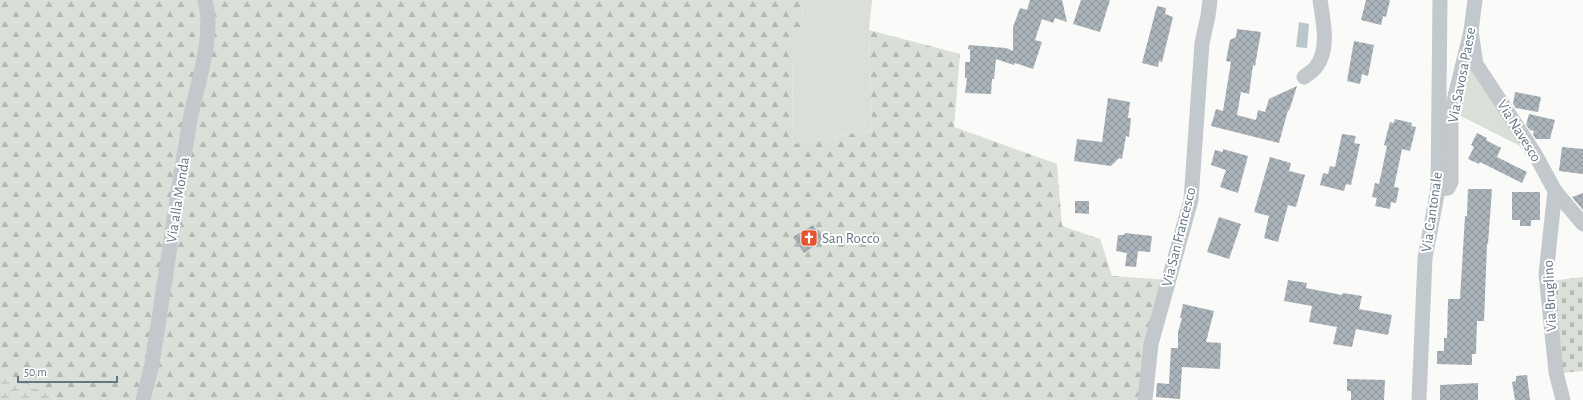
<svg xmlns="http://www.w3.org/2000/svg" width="1583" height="400" font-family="'Alegreya Sans',sans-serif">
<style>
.green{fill:#dadfd7}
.forest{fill:url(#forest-firs)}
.wetland{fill:url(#wetland-marsh)}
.cemetery{fill:url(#cemetery-stones)}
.water{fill:#bbc7cb}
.building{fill:url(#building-cross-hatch)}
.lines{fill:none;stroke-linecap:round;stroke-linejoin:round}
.minor{stroke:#c3c8cc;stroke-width:15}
.labels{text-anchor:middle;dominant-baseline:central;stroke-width:4;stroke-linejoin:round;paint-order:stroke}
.street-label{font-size:15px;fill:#657683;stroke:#fff}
.poi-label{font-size:15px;fill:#657683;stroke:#fff;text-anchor:start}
</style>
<defs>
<pattern id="forest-firs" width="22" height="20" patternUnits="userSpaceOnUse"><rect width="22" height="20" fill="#dadfd7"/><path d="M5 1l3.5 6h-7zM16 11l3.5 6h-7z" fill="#b4b9b4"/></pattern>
<pattern id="wetland-marsh" width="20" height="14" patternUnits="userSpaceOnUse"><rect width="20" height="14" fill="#dadfd7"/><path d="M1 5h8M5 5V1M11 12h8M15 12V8" fill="none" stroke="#b4b9b4"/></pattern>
<pattern id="cemetery-stones" width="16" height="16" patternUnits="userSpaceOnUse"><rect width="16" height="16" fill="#dadfd7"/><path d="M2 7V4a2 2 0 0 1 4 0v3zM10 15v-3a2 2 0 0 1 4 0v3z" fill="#b4b9b4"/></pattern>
<pattern id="building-cross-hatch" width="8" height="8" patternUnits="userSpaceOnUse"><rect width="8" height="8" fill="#aab3b9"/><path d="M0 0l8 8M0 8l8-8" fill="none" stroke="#8e969c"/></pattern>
</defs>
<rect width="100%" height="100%" fill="#fafaf8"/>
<!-- green -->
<g class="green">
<path d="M 802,0 L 872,0 L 869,30 L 872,130 L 793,144 L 792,42 L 803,25 Z"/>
<path d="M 1466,66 L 1475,69 L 1526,149 L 1457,114 Z"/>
</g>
<!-- forest -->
<path class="forest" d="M 0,0 L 802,0 L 803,25 L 792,42 L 793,144 L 872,130 L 869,30 L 960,54 L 954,127 L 1057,164 L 1062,226 L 1100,239 L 1112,276 L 1169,280 L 1145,400 L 56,400 L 46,390 L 33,388 L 24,382 L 0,378 Z"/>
<!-- wetland -->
<path class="wetland" d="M 0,378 L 24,382 L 33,388 L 46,390 L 56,400 L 0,400 Z"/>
<!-- cemetery -->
<path class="cemetery" d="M 1583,277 L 1583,371 L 1562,373 L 1551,281 Z"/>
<!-- water -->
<path class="water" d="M 1299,22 L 1309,24 L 1307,48 L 1296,47 Z"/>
<!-- building -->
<g class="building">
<path d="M 1030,0 L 1062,0 L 1067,22 L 1055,18 L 1053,23 L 1042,19 L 1035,40 L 1042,42 L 1033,69 L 1015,63 L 1014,65 L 996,59 L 994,79 L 992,79 L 991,94 L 965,93 L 967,78 L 965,78 L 965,62 L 970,62 L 970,50 L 972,50 L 968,49 L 969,45 L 1006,48 L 1013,51 L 1013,27 L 1020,8 L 1027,10 Z"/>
<path d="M 1081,0 L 1110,0 L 1100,32 L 1073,24 Z"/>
<path d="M 1366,0 L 1390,0 L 1386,17 L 1383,16 L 1381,25 L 1361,20 Z"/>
<path d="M 1157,6 L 1166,8 L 1165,14 L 1173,17 L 1162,62 L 1159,61 L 1158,67 L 1142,63 Z"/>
<path d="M 1237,29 L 1261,32 L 1255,66 L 1253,65 L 1249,94 L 1241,92 L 1237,115 L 1256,120 L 1258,110 L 1265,112 L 1269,99 L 1297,86 L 1289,111 L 1288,110 L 1279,143 L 1211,126 L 1216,109 L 1223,111 L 1231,62 L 1226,61 L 1230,40 L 1236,37 Z"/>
<path d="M 1354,41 L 1374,45 L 1368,76 L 1362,74 L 1360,84 L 1347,81 Z"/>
<path d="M 1515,92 L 1541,97 L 1538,112 L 1516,108 L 1513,104 Z"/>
<path d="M 1108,98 L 1130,102 L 1128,118 L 1131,118 L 1129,137 L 1126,136 L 1122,159 L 1119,158 L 1111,166 L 1074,161 L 1077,139 L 1102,142 Z"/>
<path d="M 1529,114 L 1555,120 L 1550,139 L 1536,139 L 1533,135 L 1534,131 L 1530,130 L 1526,125 Z"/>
<path d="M 1395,119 L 1412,123 L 1411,126 L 1416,127 L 1410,151 L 1402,149 L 1394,187 L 1399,188 L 1396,203 L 1391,202 L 1390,209 L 1375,206 L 1377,198 L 1372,197 L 1375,183 L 1379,184 L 1387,146 L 1384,145 L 1390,122 L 1394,123 Z"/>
<path d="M 1477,133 L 1487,138 L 1486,140 L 1501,148 L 1497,157 L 1527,172 L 1522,183 L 1480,162 L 1479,164 L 1468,159 L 1474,147 L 1471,145 Z"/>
<path d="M 1342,134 L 1356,136 L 1354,143 L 1360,144 L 1351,185 L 1346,184 L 1344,191 L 1320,185 L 1323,173 L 1328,174 L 1330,166 L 1335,167 Z"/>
<path d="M 1562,147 L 1583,149 L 1583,174 L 1559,171 Z"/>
<path d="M 1223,149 L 1248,156 L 1238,193 L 1220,187 L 1226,170 L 1211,165 L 1215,150 L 1223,152 Z"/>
<path d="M 1270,157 L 1291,163 L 1289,171 L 1305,175 L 1296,207 L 1288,205 L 1278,242 L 1264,238 L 1269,216 L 1254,212 Z"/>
<path d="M 1468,189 L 1492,189 L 1488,244 L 1487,244 L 1484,321 L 1477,321 L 1476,354 L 1472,354 L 1472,365 L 1437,364 L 1437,351 L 1444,351 L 1444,338 L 1447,338 L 1448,299 L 1460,299 L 1465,216 L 1467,216 Z"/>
<path d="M 1512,192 L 1540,192 L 1540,220 L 1531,220 L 1531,226 L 1520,226 L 1520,220 L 1512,220 Z"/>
<path d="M 1583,193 L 1583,210 L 1572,197 Z"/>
<path d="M 1075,201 L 1089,201 L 1089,214 L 1075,213 Z"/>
<path d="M 1219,217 L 1241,224 L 1229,259 L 1207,252 Z"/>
<path d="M 813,225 L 817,231 L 819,230 L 825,239 L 804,253 L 793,237 Z"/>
<path d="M 1125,233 L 1152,236 L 1150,252 L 1138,251 L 1136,267 L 1125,266 L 1127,253 L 1116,251 L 1118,235 L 1124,235 Z"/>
<path d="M 1288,280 L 1307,283 L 1306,288 L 1342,295 L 1343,293 L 1362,296 L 1359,309 L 1392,315 L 1388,335 L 1356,329 L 1352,347 L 1333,344 L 1337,327 L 1309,322 L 1312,306 L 1284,301 Z"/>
<path d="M 1183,304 L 1214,311 L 1206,342 L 1221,343 L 1220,369 L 1182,367 L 1180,399 L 1156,397 L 1157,383 L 1169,384 L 1171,348 L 1178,348 L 1178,332 L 1182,318 L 1180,318 Z"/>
<path d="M 1527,375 L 1530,400 L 1515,400 L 1512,382 L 1516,381 L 1516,376 Z"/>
<path d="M 1347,379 L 1385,380 L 1384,400 L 1351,400 L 1351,391 L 1347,391 Z"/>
<path d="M 1478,383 L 1478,400 L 1440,400 L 1440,385 Z"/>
</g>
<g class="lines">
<!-- minor -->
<g class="minor">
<path d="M 1471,31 L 1476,64 L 1535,154 L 1555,191 L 1583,224"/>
<path d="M 1304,77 C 1308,74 1313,71 1316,67 C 1330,49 1323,21 1320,0"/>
<path d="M 1438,189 L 1448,188 L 1451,182 L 1451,113 L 1471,31 L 1475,0"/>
<path d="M 1555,191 L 1546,274 L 1556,372 L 1563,400"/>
<path d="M 143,400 L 152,364 C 165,282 176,201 190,120 C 197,83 215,36 205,0"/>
<path d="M 1145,400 L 1151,344 L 1191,200 L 1202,43 L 1208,16 L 1210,0"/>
<path d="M 1419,400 L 1425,258 L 1438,189 L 1440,0"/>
</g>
</g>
<!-- icons -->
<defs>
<symbol id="church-square" viewBox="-11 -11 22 22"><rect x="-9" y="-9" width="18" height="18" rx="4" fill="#e4572e" stroke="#fff"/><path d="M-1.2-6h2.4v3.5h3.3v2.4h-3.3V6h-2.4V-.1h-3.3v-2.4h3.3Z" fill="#fff"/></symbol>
</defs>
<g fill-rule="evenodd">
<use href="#church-square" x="799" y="228" width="20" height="20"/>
</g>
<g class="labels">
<!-- street labels -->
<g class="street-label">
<text transform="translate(1462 75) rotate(-79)">Via Savosa Paese</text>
<text transform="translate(1519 131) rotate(58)">Via Navesco</text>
<text transform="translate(178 200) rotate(-81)">Via alla Monda</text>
<text transform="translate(1432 212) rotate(-82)">Via Cantonale</text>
<text transform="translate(1179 237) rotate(-76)">Via San Francesco</text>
<text transform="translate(1550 296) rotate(-93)">Via Bruglino</text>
</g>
<!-- poi labels -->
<g class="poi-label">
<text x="822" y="238">San Rocco</text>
</g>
</g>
<!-- scale -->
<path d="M18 376v6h99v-6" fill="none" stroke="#657683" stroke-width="2"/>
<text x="24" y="376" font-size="12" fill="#657683" stroke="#ffffff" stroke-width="3" paint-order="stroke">50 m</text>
</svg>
